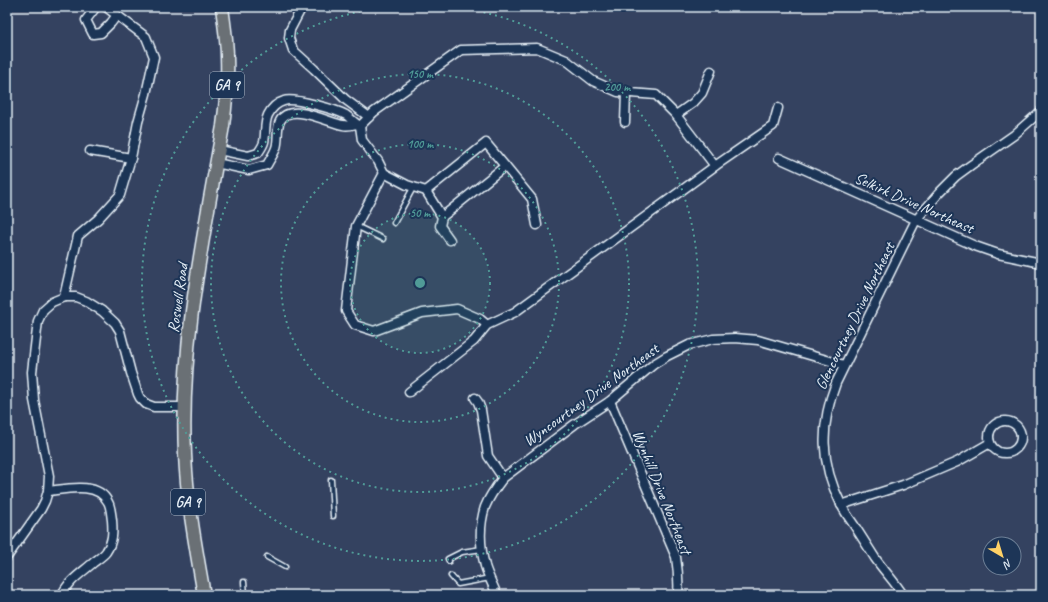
<svg xmlns="http://www.w3.org/2000/svg" width="1048" height="602" font-family="Caveat,sans-serif">
<style>
.lines{fill:none;stroke-linecap:round;stroke-linejoin:round}
.lane-casing{stroke:#e8f1f8;stroke-width:7}
.street-casing{stroke:#e8f1f8;stroke-width:11}
.primary-casing{stroke:#e8f1f8;stroke-width:15}
.lane{stroke:#1d3557;stroke-width:4}
.street{stroke:#1d3557;stroke-width:8}
.primary{stroke:#6a7074;stroke-width:12}
.ring{fill:none;stroke:#509b97;stroke-width:2;stroke-dasharray:2 4}
.labels{text-anchor:middle;dominant-baseline:central;stroke-width:4;stroke-linejoin:round;paint-order:stroke}
.shield{fill:#1d3557;stroke:#abb9c8;stroke-width:1}
.shield-label{font-size:15px;font-weight:bold;fill:#e8f1f8}
.street-label{font-size:16px;fill:#e8f1f8;stroke:#1d3557}
.centre{fill:#509b97;stroke:#1d3557;stroke-width:2}
.ring-label{font-size:12px;text-anchor:middle;font-weight:bold;fill:#509b97;stroke:#1d3557;stroke-width:4;stroke-linejoin:round;paint-order:stroke}
</style>
<rect width="100%" height="100%" fill="#344260"/>
<filter id="ink" filterUnits="userSpaceOnUse"><feTurbulence type="fractalNoise" baseFrequency=".025" numOctaves="2"/><feDisplacementMap in="SourceGraphic" scale="8" xChannelSelector="R" yChannelSelector="G"/><feConvolveMatrix kernelMatrix="1 2 1 2 8 2 1 2 1" color-interpolation-filters="sRGB"/></filter>
<g filter="url(#ink)">
<g class="lines">
<defs>
<g id="lane">
<path d="M 394,223 L 413,188"/>
<path d="M 356,226 L 383,239"/>
<path d="M 331,480 L 333,516"/>
<path d="M 267,557 L 285,567"/>
<path d="M 449,561 L 448,559 L 462,552 L 482,549"/>
<path d="M 451,576 L 458,584 L 490,578"/>
<path d="M 244,582 L 245,595"/>
</g>
<g id="street">
<path d="M 96,7 L 86,20 L 93,34 L 101,33 L 111,23 L 117,15"/>
<path d="M 302,7 L 290,30 L 289,38 L 293,50 L 314,69 L 346,100 L 369,117"/>
<path d="M 676,115 L 693,103 L 702,93 L 711,71"/>
<path d="M 625,122 L 626,93"/>
<path d="M 360,126 L 374,112 L 461,50 L 537,48 L 566,60 L 593,81 L 618,92 L 656,95 L 676,115 L 715,166"/>
<path d="M 360,126 L 362,140 L 378,161 L 384,173 L 356,226 L 346,311 L 355,325 L 374,331 L 422,313 L 457,309 L 480,319 L 487,325"/>
<path d="M 219,150 L 248,156 L 258,153 C 260,150 263,146 264,142 C 266,133 264,124 268,115 C 271,109 277,103 284,101 C 293,97 337,110 346,115 C 351,119 355,123 360,126"/>
<path d="M 90,151 L 131,158"/>
<path d="M 779,158 L 975,246 L 998,254 L 1041,263"/>
<path d="M 216,163 L 249,170 L 267,165 C 270,159 274,154 276,148 C 279,140 276,129 280,121 C 290,101 329,123 343,125 C 347,126 352,125 356,124"/>
<path d="M 384,173 L 407,185 L 426,191 L 442,217 L 440,226 L 450,240"/>
<path d="M 426,191 L 486,143 L 505,166"/>
<path d="M 442,217 L 505,166 L 532,199 L 537,225"/>
<path d="M 64,297 L 78,236 L 98,219 L 120,195 L 131,158 L 138,122 L 146,94 L 154,57 L 146,37 L 106,7"/>
<path d="M 409,392 L 474,341 L 487,325 L 515,312 L 715,166 L 773,126 L 778,108"/>
<path d="M 475,398 L 478,402 L 481,410 L 488,456 L 503,478"/>
<path d="M 610,401 L 676,557 C 678,570 679,582 678,595"/>
<circle cx="1005" cy="437" r="16"/>
<path d="M 48,491 C 66,489 98,481 108,502 C 111,507 111,514 112,520 C 113,532 113,542 106,552 C 103,556 98,559 94,562 C 83,572 68,581 62,595"/>
<path d="M 841,505 L 903,485 L 957,462 L 990,443"/>
<path d="M 7,557 L 41,509 L 45,501 L 48,491 L 49,476 L 34,400 L 32,372 L 38,321 L 43,310 L 52,302 L 64,297 L 76,297 L 86,301 L 102,311 L 115,323 L 120,331 L 131,373 L 138,394 L 140,398 L 146,404 L 154,407 L 184,407"/>
<path d="M 497,595 C 493,585 488,576 485,566 C 480,547 479,526 485,507 C 489,497 496,487 503,478 L 575,424 L 610,401 L 654,364 L 667,356 L 689,345 L 713,339 L 735,338 L 758,340 L 844,365"/>
<path d="M 903,595 C 895,582 884,571 875,558 C 868,547 861,536 854,525 C 849,518 844,511 841,504 C 820,463 820,425 836,383 L 910,232 L 916,220 L 940,192 L 956,176 L 971,165 L 1014,135 L 1041,111"/>
</g>
<path id="primary" d="M 204,595 C 196,548 187,502 185,454 C 180,343 204,234 223,126 C 226,103 228,80 227,57 C 227,40 224,24 222,7"/>
</defs>
<!-- lane casing -->
<use href="#lane" class="lane-casing"/>
<!-- street casing -->
<use href="#street" class="street-casing"/>
<!-- primary casing -->
<use href="#primary" class="primary-casing"/>
<!-- lane -->
<use href="#lane" class="lane"/>
<!-- street -->
<use href="#street" class="street"/>
<!-- primary -->
<use href="#primary" class="primary"/>
</g>
</g>
<!-- distance rings -->
<circle cx="420" cy="283" r="70" fill="#509b97" fill-opacity=".12"/>
<g class="ring">
<circle cx="420" cy="283" r="70"/>
<circle cx="420" cy="283" r="139"/>
<circle cx="420" cy="283" r="209"/>
<path d="M454 7A278 278 0 1 1 386 7"/>
</g>
<g class="labels">
<!-- shield labels -->
<g class="shield">
<rect x="210" y="72" width="34" height="26" rx="3"/>
<rect x="171" y="489" width="34" height="26" rx="3"/>
</g>
<g class="shield-label">
<text x="227" y="85">GA 9</text>
<text x="188" y="502">GA 9</text>
</g>
<!-- street labels -->
<g class="street-label">
<text transform="translate(914 203) rotate(24)">Selkirk Drive Northeast</text>
<text transform="translate(178 298) rotate(-82)">Roswell Road</text>
<text transform="translate(855 316) rotate(-64)">Glencourtney Drive Northeast</text>
<text transform="translate(591 395) rotate(-36)">Wyncourtney Drive Northeast</text>
<text transform="translate(662 492) rotate(68)">Wynhill Drive Northeast</text>
</g>
</g>
<circle cx="420" cy="283" r="6" class="centre"/>
<g class="ring-label">
<text x="420" y="78">150 m</text>
<text x="617" y="91">200 m</text>
<text x="420" y="148">100 m</text>
<text x="420" y="217">50 m</text>
</g>
<!-- margin -->
<rect width="1048" height="602" fill="none" stroke="#1d3557" stroke-width="24"/>
<rect x="12" y="12" width="1024" height="578" fill="none" stroke="#e8f1f8" stroke-width="1.5" filter="url(#ink)"/>
<!-- north arrow -->
<g transform="translate(1002 556) rotate(142)"><circle r="19" fill="#1d3557" stroke="#6e8097"/>
<path d="M0-3L7 15L0 10L-7 15Z" fill="#ffd166"/>
<text y="-6" font-size="11" font-weight="bold" text-anchor="middle" fill="#e8f1f8">N</text>
</g>
</svg>
